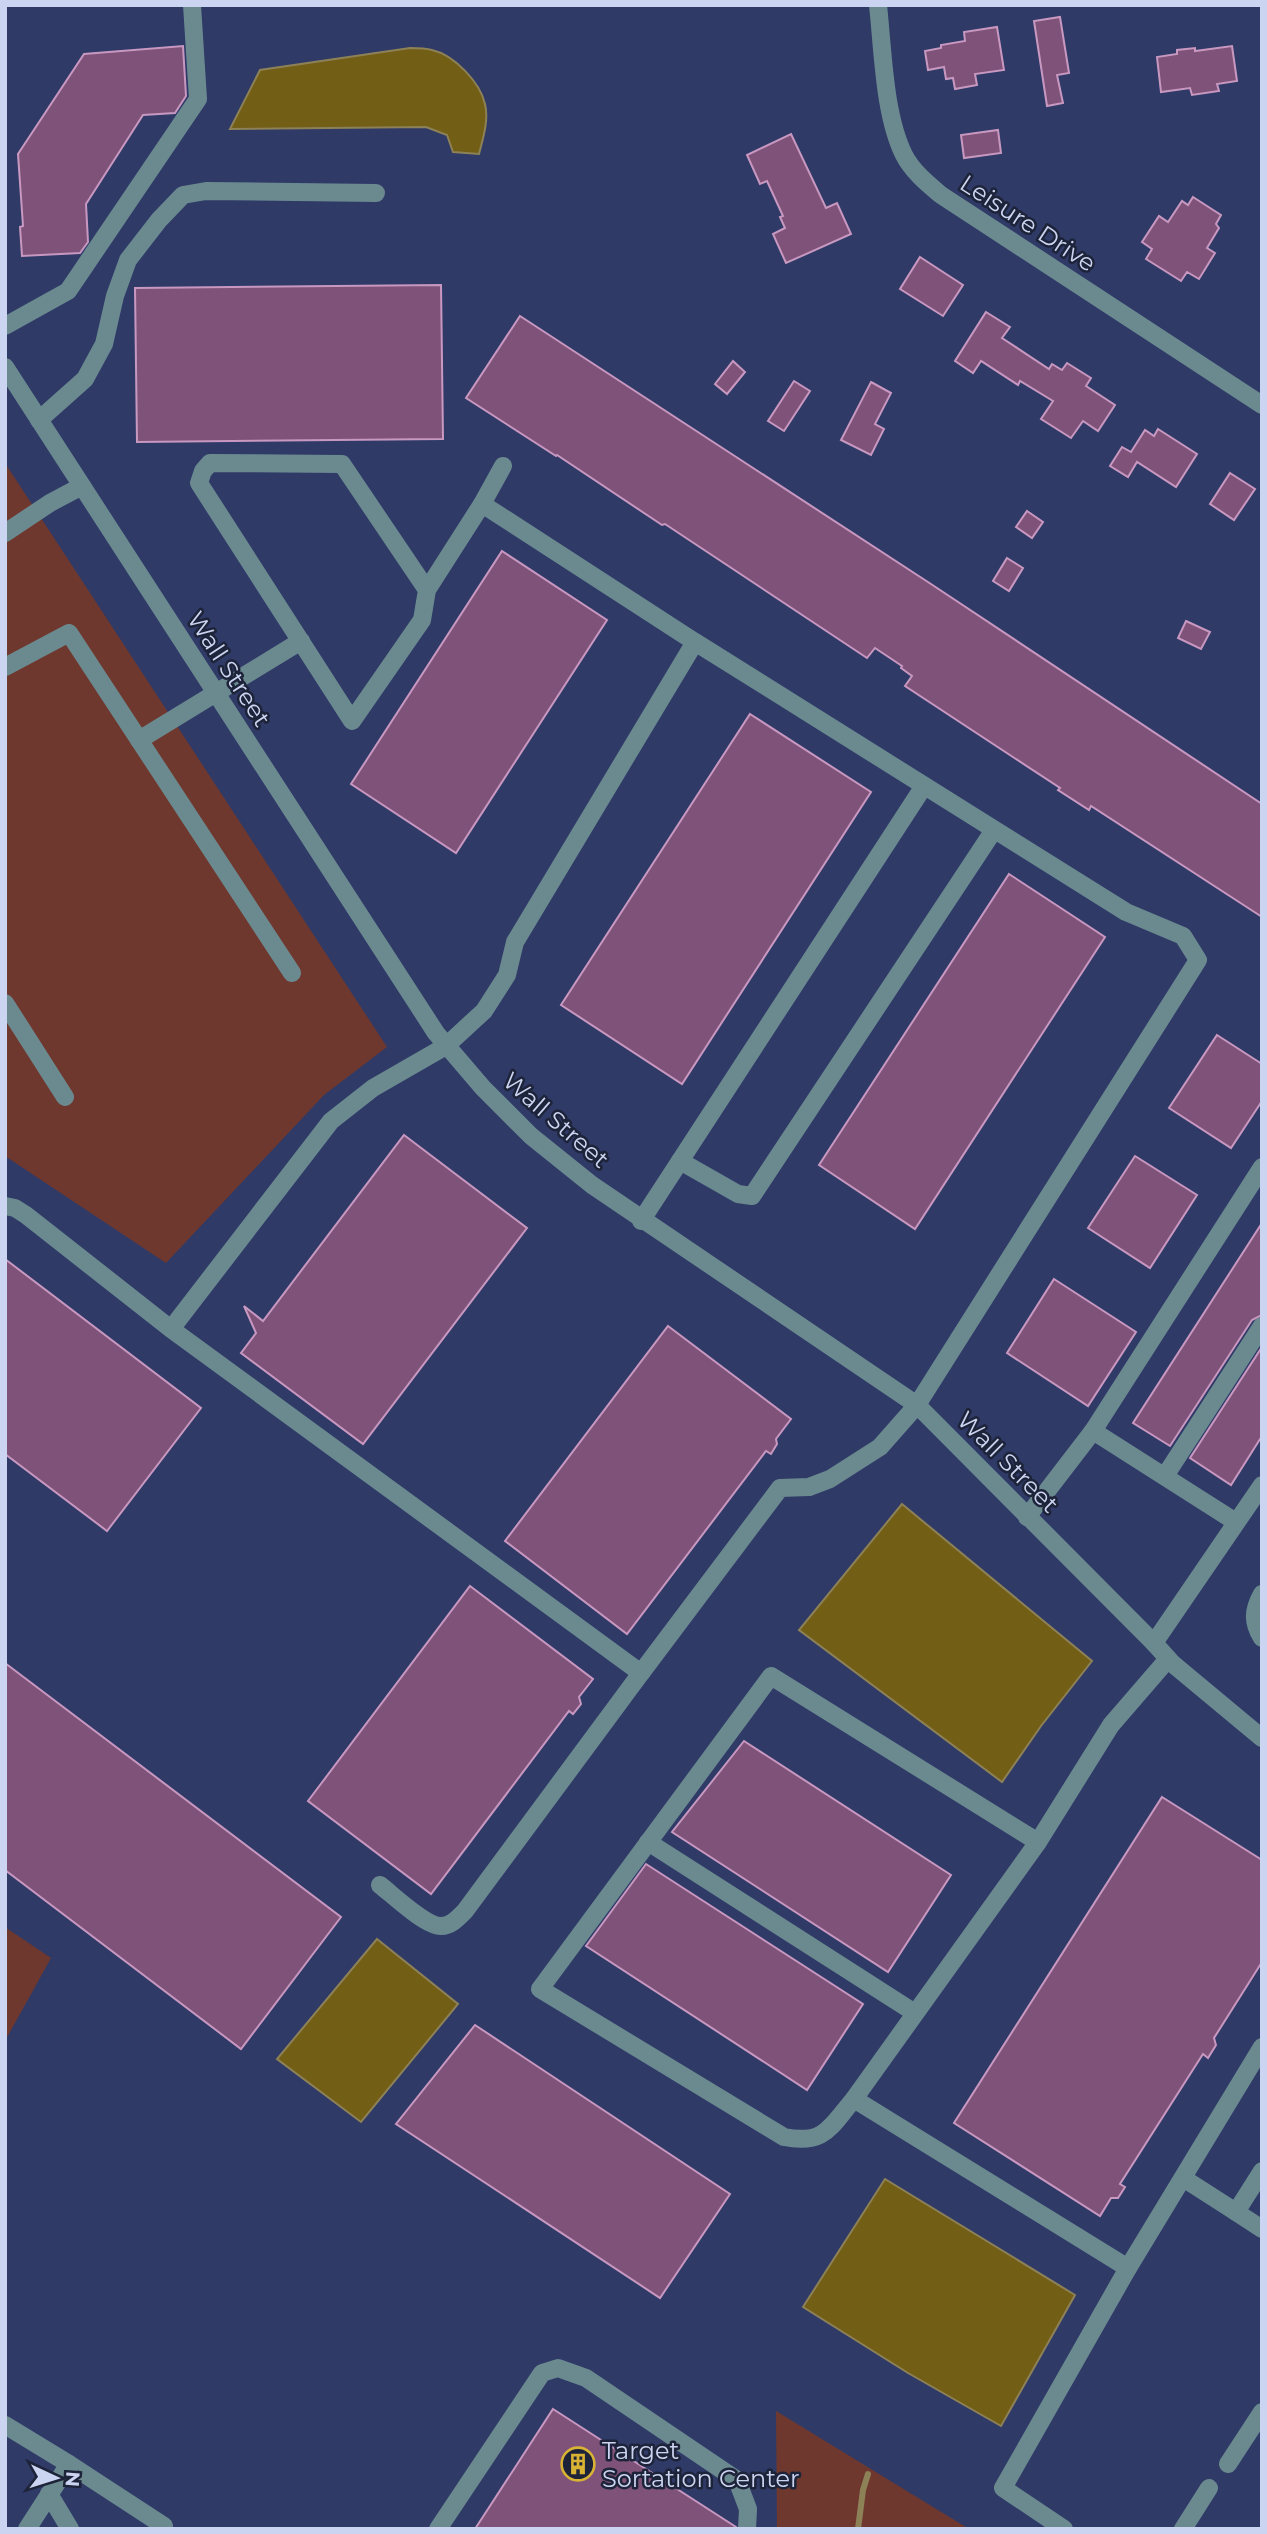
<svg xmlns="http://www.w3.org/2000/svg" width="1267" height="2534" font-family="Montserrat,sans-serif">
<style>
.green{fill:#6f382f}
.water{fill:#735e16;stroke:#8d8157;stroke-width:2}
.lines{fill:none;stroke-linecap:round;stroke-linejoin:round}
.stream{stroke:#8d8157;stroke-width:6}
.building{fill:#7f5379;stroke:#c898c1;stroke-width:2}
.minor{stroke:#6b8a90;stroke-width:18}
.labels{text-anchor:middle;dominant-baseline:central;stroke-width:5;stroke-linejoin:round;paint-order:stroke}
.street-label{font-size:24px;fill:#cbd4f0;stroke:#1d2338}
.poi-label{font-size:24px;fill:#cbd4f0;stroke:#1d2338;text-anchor:start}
</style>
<rect width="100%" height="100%" fill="#2f3a67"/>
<!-- green -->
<g class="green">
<path d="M 5,463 L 387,1047 L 324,1095 L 166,1263 L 5,1156 Z"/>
<path d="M 5,1927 L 51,1958 L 5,2041 Z"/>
<path d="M 776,2411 L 969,2529 L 777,2529 Z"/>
</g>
<!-- water -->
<g class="water">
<path d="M 410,48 C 417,48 425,48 432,50 C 454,55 480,82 485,104 C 489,120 483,138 479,154 L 453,152 L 447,135 L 426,127 L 230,129 L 260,70 Z"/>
<path d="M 902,1504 L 1092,1661 L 1041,1726 L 1002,1782 L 799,1630 Z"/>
<path d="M 377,1939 L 458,2004 L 361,2122 L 277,2059 Z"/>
<path d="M 885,2179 L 1075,2295 L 1001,2426 L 908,2373 L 803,2307 Z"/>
</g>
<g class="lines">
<!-- stream -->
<path class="stream" d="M 858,2529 L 863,2490 L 868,2474"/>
</g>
<!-- building -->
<g class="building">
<path d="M 1060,17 L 1069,73 L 1057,75 L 1063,103 L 1047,106 L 1034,21 Z"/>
<path d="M 997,27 L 1004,70 L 975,74 L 977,85 L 955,89 L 953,78 L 946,79 L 944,67 L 928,70 L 925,51 L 941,48 L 941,45 L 965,41 L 964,32 Z"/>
<path d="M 183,46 L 186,96 L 175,113 L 143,115 L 86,204 L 88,242 L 80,253 L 22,256 L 20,227 L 23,226 L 18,154 L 84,54 Z"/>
<path d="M 1232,46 L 1237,81 L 1217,84 L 1219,91 L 1192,95 L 1190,88 L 1161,92 L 1157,57 L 1177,54 L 1177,50 L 1195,48 L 1195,51 Z"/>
<path d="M 998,130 L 1001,153 L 964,158 L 961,135 Z"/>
<path d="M 791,134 L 826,208 L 837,203 L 851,234 L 786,263 L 773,234 L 785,228 L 780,217 L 783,216 L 767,181 L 760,184 L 747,155 Z"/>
<path d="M 1193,197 L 1221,215 L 1216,224 L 1219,228 L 1207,248 L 1215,253 L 1199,279 L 1187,272 L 1181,281 L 1146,259 L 1152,249 L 1142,242 L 1159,216 L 1168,222 L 1182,201 L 1188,205 Z"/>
<path d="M 920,257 L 963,285 L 943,316 L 900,289 Z"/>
<path d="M 441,285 L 443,439 L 137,442 L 135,288 Z"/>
<path d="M 986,312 L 1010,327 L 1002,338 L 1049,369 L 1052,364 L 1062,370 L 1067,363 L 1091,378 L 1086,386 L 1115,405 L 1098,431 L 1083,421 L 1071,438 L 1041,419 L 1053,401 L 1020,381 L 1018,385 L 981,361 L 973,373 L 955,361 Z"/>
<path d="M 520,316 L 931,584 L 1262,804 L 1262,917 L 1091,806 L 1089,810 L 1058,790 L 1060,788 L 905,686 L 912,676 L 901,668 L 902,666 L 875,648 L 867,658 L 665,524 L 662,525 L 557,455 L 556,456 L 466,398 Z"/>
<path d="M 733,361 L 745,372 L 727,394 L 715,384 Z"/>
<path d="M 794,381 L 810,391 L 784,431 L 768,421 Z"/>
<path d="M 871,382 L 891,393 L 875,424 L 884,429 L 871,455 L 841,440 Z"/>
<path d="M 1158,429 L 1197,454 L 1176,487 L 1137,462 L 1128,477 L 1110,466 L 1122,447 L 1131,452 L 1145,430 L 1154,436 Z"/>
<path d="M 1230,473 L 1255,489 L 1234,520 L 1210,504 Z"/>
<path d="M 1027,511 L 1043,522 L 1032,538 L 1016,527 Z"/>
<path d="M 502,551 L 607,620 L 456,853 L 351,784 Z"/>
<path d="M 1007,558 L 1023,568 L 1009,591 L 993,581 Z"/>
<path d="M 1186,621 L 1210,632 L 1201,649 L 1178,638 Z"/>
<path d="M 750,714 L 871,792 L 682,1084 L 561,1005 Z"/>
<path d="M 1009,874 L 1105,937 L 915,1229 L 819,1165 Z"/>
<path d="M 1217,1035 L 1262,1064 L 1262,1101 L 1231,1148 L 1169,1108 Z"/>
<path d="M 404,1135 L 527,1228 L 363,1444 L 241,1353 L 256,1333 L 244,1306 L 263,1321 Z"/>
<path d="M 1135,1156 L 1197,1195 L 1150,1268 L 1088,1228 Z"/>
<path d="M 1262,1223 L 1262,1315 L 1252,1320 L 1170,1446 L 1133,1423 Z"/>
<path d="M 5,1259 L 201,1408 L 107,1531 L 5,1454 Z"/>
<path d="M 1054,1279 L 1136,1332 L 1088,1406 L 1007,1353 Z"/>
<path d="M 668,1326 L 791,1419 L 776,1439 L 777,1444 L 771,1454 L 766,1451 L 627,1634 L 505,1541 Z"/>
<path d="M 1262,1347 L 1262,1436 L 1231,1485 L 1190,1458 Z"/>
<path d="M 470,1586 L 593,1679 L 579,1697 L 581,1704 L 573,1714 L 569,1711 L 431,1894 L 308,1801 Z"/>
<path d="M 5,1663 L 341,1917 L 241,2049 L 5,1870 Z"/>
<path d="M 744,1741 L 951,1875 L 888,1972 L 672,1832 Z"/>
<path d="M 1162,1797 L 1262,1860 L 1262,1962 L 1214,2038 L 1216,2045 L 1208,2058 L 1203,2054 L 1120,2184 L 1125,2187 L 1118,2198 L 1111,2198 L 1100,2216 L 954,2123 Z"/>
<path d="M 646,1864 L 863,2004 L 807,2090 L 586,1946 Z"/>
<path d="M 475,2025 L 730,2194 L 660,2298 L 396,2124 Z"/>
<path d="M 553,2409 L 736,2527 L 736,2529 L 475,2529 Z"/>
</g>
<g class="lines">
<!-- minor -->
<g class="minor">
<path d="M 878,5 C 883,51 884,115 904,155 C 912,171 928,184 941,195 L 1262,405"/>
<path d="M 5,326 L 68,291 L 198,99 L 192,5"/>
<path d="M 5,367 L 436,1033 L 483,1088 L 531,1136 L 592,1185 L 917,1405 L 1154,1643 L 1173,1664 L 1262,1738"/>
<path d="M 39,420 L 85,379 L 104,344 L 115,296 L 128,260 L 159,220 L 183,195 L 206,191 L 376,193"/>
<path d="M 482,504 L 503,466"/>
<path d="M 5,533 L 50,503 L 82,486"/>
<path d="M 427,590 L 342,464 L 210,463 L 203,471 L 199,483 L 352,721 L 422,620 L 427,590 L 482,504 L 695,642"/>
<path d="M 5,667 L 69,633 L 292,973"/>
<path d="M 139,740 L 301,641"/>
<path d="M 5,1003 L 65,1097"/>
<path d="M 680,1161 L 738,1194 L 752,1196 L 994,830"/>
<path d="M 5,1206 L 15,1208 L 26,1215 L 171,1329 L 641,1673 L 780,1488 L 809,1487 L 830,1479 L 880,1447 L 917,1405 L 1198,960 L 1183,936 L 1126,912 L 695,642 L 515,942 L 507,975 L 484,1011 L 446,1046 L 373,1088 L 331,1121 L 171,1329"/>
<path d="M 641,1221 L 924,786"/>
<path d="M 1093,1431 L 1236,1522"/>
<path d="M 1165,1476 L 1262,1326"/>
<path d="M 1027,1517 L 1093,1431 L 1262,1167"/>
<path d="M 1262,1594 C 1253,1610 1252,1622 1262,1638"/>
<path d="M 1154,1643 L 1262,1485"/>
<path d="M 1168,1659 L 1111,1725 L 1038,1842 L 854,2099 L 1128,2268 L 1262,2047"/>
<path d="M 648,1842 L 915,2013"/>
<path d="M 380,1885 C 393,1895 425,1926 441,1926 C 451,1926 458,1918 465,1911 L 641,1673"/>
<path d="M 854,2099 C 830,2127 825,2145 784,2137 L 540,1989 L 771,1676 L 1038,1842"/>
<path d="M 1262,2171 L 1236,2212 L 1262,2229"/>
<path d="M 1183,2178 L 1236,2212"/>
<path d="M 5,2425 L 69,2464"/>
<path d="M 1228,2464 L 1262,2412"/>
<path d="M 49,2494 L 70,2529"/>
<path d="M 27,2529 L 69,2464 L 164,2526 L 162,2529"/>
<path d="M 438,2529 L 542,2373 L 558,2368 L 586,2378 L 737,2480 L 748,2509 L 747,2529"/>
<path d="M 1064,2529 L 1003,2488 L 1128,2268"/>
<path d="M 1183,2529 L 1209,2488"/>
</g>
</g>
<!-- icons -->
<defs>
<symbol id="building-ring" viewBox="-11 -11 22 22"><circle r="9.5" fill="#1d2338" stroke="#d9b334" stroke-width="1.5"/><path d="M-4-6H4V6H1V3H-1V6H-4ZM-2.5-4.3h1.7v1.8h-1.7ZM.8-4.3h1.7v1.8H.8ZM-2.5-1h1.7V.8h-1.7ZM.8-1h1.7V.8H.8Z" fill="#d9b334"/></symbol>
</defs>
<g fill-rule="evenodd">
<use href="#building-ring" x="559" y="2445" width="38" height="38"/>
</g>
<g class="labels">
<!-- street labels -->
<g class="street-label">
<text transform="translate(1028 223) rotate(33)">Leisure Drive</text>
<text transform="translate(229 669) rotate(57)">Wall Street</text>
<text transform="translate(556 1120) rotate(41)">Wall Street</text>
<text transform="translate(1008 1462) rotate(45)">Wall Street</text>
</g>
<!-- poi labels -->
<g class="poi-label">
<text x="602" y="2450">Target<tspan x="602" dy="28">Sortation Center</tspan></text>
</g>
</g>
<!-- border -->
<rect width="1267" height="2534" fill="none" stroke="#cbd4f0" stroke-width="14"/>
<!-- north arrow -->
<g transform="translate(56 2478) rotate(94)" stroke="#1d2338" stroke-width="5" paint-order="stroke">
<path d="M0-5L12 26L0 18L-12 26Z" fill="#cbd4f0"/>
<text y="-10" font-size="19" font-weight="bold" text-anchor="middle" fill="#cbd4f0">N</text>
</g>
</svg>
